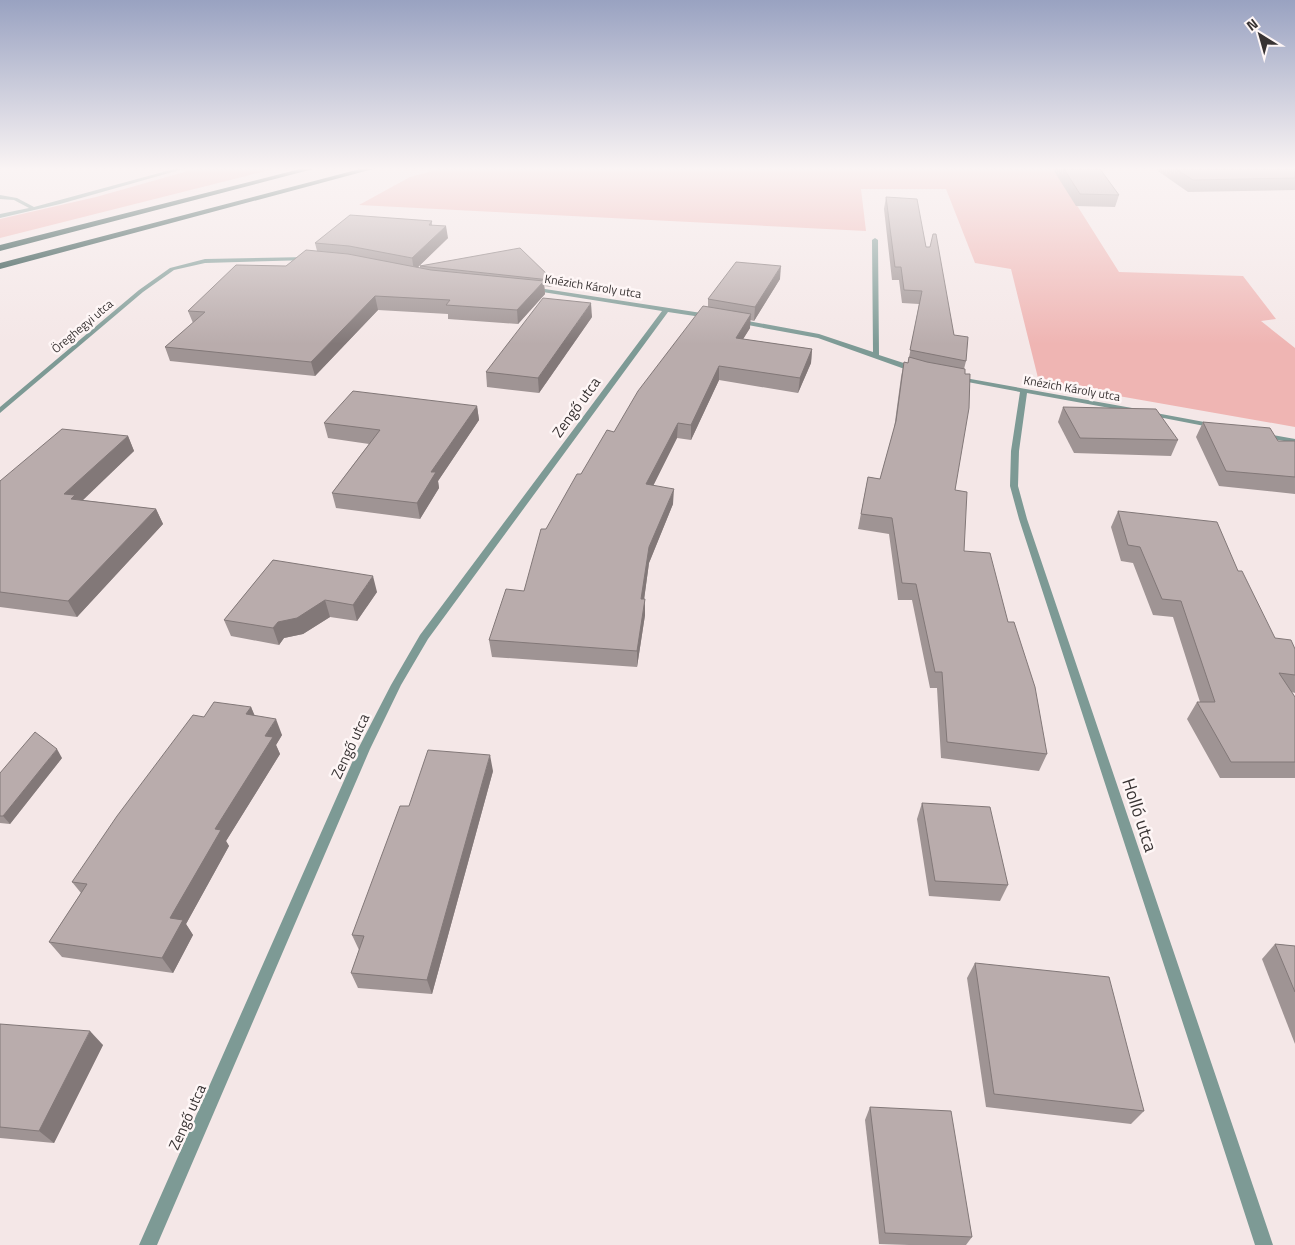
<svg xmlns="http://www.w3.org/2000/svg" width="1295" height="1245" font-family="'Titillium Web',sans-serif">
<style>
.green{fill:#efb5b3}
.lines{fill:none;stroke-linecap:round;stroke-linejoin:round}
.street{fill:#7d9a95;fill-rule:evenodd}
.highway{fill:#153c37;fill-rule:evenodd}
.wall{fill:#9f9494}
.shaded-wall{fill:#827878}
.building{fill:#b9acac;stroke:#827878}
.labels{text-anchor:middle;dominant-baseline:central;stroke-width:5;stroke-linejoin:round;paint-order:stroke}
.far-street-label{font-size:12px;fill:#383333;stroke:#fef6f6}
.street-label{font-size:15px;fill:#383333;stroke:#fef6f6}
.near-street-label{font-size:18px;fill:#383333;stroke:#fef6f6}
</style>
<rect width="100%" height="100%" fill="#f4e7e7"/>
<!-- green -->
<g class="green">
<path d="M 195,169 L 274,169 L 0,238 L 0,219 L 96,197 Z"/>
<path d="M 440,169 L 1054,169 L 1119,272 L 1243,276 L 1276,319 L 1261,321 L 1295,348 L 1295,427 L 1039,382 L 1011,269 L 975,263 L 946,189 L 861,189 L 866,231 L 359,205 L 410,177 Z"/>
</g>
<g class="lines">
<!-- street -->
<g class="street">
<path d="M 174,169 L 183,169 L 60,204 L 0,218 L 0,214 L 29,208 L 14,200 L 0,199 L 0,195 L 17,198 L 34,207 Z"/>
<path d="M 875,238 L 878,240 L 879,355 L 919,368 L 919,372 L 913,372 L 818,338 L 737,323 L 734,321 L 737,319 L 819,334 L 873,352 L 872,240 Z"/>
<path d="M 308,257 L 311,259 L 310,260 L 205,263 L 174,270 L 143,292 L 0,413 L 0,407 L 139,290 L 170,268 L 205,259 Z"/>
<path d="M 532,287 L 708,314 L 711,316 L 708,318 L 668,312 L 428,639 L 401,685 L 370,749 L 157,1245 L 139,1245 L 358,749 L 391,685 L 420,635 L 662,311 L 530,290 L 530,288 Z"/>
<path d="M 954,376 L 1132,408 L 1136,410 L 1132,412 L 1027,393 L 1019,451 L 1018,486 L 1027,519 L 1273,1245 L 1255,1245 L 1019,519 L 1010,486 L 1011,451 L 1020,392 L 957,380 L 953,378 Z"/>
<path d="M 1145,411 L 1215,424 L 1219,426 L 1215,428 L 1148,415 L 1144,413 Z"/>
<path d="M 1261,433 L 1295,439 L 1295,443 L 1261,437 Z"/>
</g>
<!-- highway -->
<g class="highway">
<path d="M 300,169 L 313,169 L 0,251 L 0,245 Z"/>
<path d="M 360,169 L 373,169 L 0,269 L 0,263 Z"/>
</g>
</g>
<!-- wall -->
<g class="wall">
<path d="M 1055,169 L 1100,169 L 1119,195 L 1115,207 L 1076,206 L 1054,171 Z"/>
<path d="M 1155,169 L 1295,169 L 1295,190 L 1188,192 Z"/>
<path d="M 886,197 L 926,247 L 954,335 L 966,361 L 964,369 L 955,490 L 964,551 L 1008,622 L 1047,754 L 1039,771 L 941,758 L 937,688 L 930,688 L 912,600 L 898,600 L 889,534 L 858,529 L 868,477 L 880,479 L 894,429 L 901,377 L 904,362 L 908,363 L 919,304 L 902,303 L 899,280 L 892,280 L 884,209 Z"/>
<path d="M 432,221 L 432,225 L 448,238 L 418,267 L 420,268 L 420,266 L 552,279 L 552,285 L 551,287 L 544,286 L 545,294 L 518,324 L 448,319 L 448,314 L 378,310 L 315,376 L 170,361 L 165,347 L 193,323 L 188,311 L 286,266 L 317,251 L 315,243 Z"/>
<path d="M 780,279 L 754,321 L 750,320 L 750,328 L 743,339 L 812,349 L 811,363 L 798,393 L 719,380 L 691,440 L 677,438 L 653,486 L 673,504 L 649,563 L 644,599 L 645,615 L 637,667 L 492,657 L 489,640 L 524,591 L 546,529 L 581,474 L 614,432 L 708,307 L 708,299 Z"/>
<path d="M 592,317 L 539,393 L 487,387 L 486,372 Z"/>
<path d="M 477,406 L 479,420 L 438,481 L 439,488 L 420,519 L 336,508 L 332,493 L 369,444 L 328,438 L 324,423 Z"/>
<path d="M 1063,407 L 1178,440 L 1171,456 L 1074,453 L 1058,422 Z"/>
<path d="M 1203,422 L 1278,441 L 1295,441 L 1295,494 L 1219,486 L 1196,437 Z"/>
<path d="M 128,436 L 134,451 L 82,500 L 156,509 L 163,524 L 77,617 L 0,607 L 0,481 Z"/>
<path d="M 1118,511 L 1238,571 L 1275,638 L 1295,649 L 1295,693 L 1292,692 L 1295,697 L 1295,778 L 1220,778 L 1187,719 L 1197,702 L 1200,702 L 1173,617 L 1153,615 L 1133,563 L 1121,561 L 1111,527 Z"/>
<path d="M 273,560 L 377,592 L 357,621 L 330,617 L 303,634 L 284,638 L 279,645 L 231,636 L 224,620 Z"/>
<path d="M 251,707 L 254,715 L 282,735 L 276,745 L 280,754 L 226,841 L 229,846 L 186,924 L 193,935 L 173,973 L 62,957 L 49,942 L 81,893 L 72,882 Z"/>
<path d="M 62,758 L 10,824 L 0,823 L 0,773 Z"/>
<path d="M 493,771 L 432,994 L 358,988 L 351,973 L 359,950 L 352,935 L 409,806 Z"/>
<path d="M 922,803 L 1008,885 L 1000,901 L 929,896 L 917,819 Z"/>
<path d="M 1275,944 L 1295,946 L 1295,1044 L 1262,959 Z"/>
<path d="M 975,963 L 1144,1111 L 1131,1124 L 986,1107 L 967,978 Z"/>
<path d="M 0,1024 L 103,1045 L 54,1143 L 0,1138 Z"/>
<path d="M 870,1107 L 972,1237 L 966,1245 L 909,1245 L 879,1244 L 865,1120 Z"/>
</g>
<!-- shaded-wall -->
<g class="shaded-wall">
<path d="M 446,226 L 448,238 L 414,271 L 412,258 Z"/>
<path d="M 781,266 L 780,279 L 754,321 L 755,307 Z"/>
<path d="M 552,279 L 552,285 L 551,287 L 550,280 Z"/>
<path d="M 544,281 L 545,294 L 518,324 L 517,310 Z"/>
<path d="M 375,296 L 378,310 L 315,376 L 311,362 Z"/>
<path d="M 591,303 L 592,317 L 539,393 L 538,378 Z"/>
<path d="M 751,314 L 750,328 L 735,352 L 736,338 Z"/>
<path d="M 812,349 L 811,363 L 798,393 L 800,378 Z"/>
<path d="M 719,366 L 719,380 L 691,440 L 691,425 Z"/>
<path d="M 477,406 L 479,420 L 438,481 L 439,488 L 420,519 L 417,503 L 431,472 Z"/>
<path d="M 678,423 L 677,438 L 646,500 L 646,484 Z"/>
<path d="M 128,436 L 134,451 L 79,504 L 64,494 Z"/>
<path d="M 674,489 L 673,504 L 649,563 L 642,615 L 641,599 L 649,547 Z"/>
<path d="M 156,509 L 163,524 L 77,617 L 68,601 Z"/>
<path d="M 373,576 L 377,592 L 357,621 L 353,605 Z"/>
<path d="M 645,599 L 645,615 L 637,667 L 637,651 Z"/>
<path d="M 325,600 L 330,617 L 303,634 L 284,638 L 279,645 L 273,628 L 278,622 Z"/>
<path d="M 251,707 L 258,723 L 246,714 Z"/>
<path d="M 276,719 L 282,735 L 276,745 L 280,754 L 226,841 L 229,846 L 186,924 L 193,935 L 173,973 L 162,958 L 170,918 L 215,829 L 265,736 Z"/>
<path d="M 57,749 L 62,758 L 10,824 L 3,816 Z"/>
<path d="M 490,755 L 493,771 L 432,994 L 427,980 Z"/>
<path d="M 90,1031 L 103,1045 L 54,1143 L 39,1131 Z"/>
</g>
<!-- building -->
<g class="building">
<path d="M 1064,169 L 1100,169 L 1119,195 L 1080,194 Z"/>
<path d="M 1176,169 L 1295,169 L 1295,178 L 1193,180 Z"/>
<path d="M 886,197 L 917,199 L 926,247 L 930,247 L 933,234 L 936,234 L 954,335 L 968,337 L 966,361 L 910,350 L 922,291 L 904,290 L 901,267 L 895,267 Z"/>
<path d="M 350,215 L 432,221 L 429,225 L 446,226 L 412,258 L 349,246 L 315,243 Z"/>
<path d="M 520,248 L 552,279 L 550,280 L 420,266 Z"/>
<path d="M 306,250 L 348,254 L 431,270 L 544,281 L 517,310 L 446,305 L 450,300 L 375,296 L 311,362 L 165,347 L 205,312 L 188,311 L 236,265 L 286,266 Z"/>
<path d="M 736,262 L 781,266 L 755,307 L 708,299 Z"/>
<path d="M 543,298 L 591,303 L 538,378 L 486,372 Z"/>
<path d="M 703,306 L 751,314 L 736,338 L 812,349 L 800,378 L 719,366 L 691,425 L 678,423 L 646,484 L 674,489 L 649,547 L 641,599 L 645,599 L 637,651 L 489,640 L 506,589 L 524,591 L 541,529 L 546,529 L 577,474 L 581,474 L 607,430 L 614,432 L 638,391 Z"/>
<path d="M 909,357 L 927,362 L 965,369 L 965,374 L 970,374 L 969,408 L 955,490 L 967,492 L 964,551 L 990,553 L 1008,622 L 1014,622 L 1035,687 L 1047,754 L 947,742 L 942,672 L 935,672 L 916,584 L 902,583 L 892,518 L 861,514 L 868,477 L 880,479 L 896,421 L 904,362 L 908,363 Z"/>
<path d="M 353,391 L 477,406 L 431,472 L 436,472 L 417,503 L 332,493 L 380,430 L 324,423 Z"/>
<path d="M 1063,407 L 1156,409 L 1178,440 L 1080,438 Z"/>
<path d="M 1203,422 L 1270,428 L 1278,441 L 1295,441 L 1295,477 L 1226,471 Z"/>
<path d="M 62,429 L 128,436 L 64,494 L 75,495 L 71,499 L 156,509 L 68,601 L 0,592 L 0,481 Z"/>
<path d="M 1118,511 L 1217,522 L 1238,571 L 1242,571 L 1275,638 L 1291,640 L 1295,649 L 1295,675 L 1279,673 L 1295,697 L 1295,762 L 1231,762 L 1197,702 L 1215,702 L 1181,601 L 1162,599 L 1140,547 L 1128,545 Z"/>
<path d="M 273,560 L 373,576 L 353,605 L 325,600 L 297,618 L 278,622 L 273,628 L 224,620 Z"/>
<path d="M 214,702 L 251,707 L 246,714 L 276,719 L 265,736 L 273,737 L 215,829 L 221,830 L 170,918 L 183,920 L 162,958 L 49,942 L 87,884 L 72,882 L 117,816 L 193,715 L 204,717 Z"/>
<path d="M 35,732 L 57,749 L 3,816 L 0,816 L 0,773 Z"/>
<path d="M 428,750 L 490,755 L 427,980 L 351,973 L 364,936 L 352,935 L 400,806 L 409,806 Z"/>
<path d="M 922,803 L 990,807 L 1008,885 L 935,881 Z"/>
<path d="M 1275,944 L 1295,946 L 1295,992 Z"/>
<path d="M 975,963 L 1109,977 L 1144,1111 L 994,1094 Z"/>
<path d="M 0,1024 L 90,1031 L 39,1131 L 0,1127 Z"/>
<path d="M 870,1107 L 951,1111 L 972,1237 L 885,1233 Z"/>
</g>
<!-- sky -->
<linearGradient id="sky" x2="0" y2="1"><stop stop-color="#99a2c1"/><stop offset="0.49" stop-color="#faf4f4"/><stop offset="1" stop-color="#faf4f4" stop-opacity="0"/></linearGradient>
<rect width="1295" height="344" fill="url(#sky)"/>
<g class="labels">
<!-- far-street labels -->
<g class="far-street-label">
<text transform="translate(593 286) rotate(9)">Knézich Károly utca</text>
<text transform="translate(82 326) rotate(-40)">Öreghegyi utca</text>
<text transform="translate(1072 388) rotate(10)">Knézich Károly utca</text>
</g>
<!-- street labels -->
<g class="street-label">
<text transform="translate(576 407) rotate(-54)">Zengő utca</text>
<text transform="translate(350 746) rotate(-65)">Zengő utca</text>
<text transform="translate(187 1117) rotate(-66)">Zengő utca</text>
</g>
<!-- near-street labels -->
<g class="near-street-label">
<text transform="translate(1140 815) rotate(72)">Holló utca</text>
</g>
</g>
<!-- north arrow -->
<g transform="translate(1260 35) rotate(323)" stroke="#fef6f6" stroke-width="4" paint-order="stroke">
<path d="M0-4L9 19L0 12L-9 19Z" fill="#383333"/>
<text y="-8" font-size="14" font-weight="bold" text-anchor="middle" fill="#383333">N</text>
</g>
</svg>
